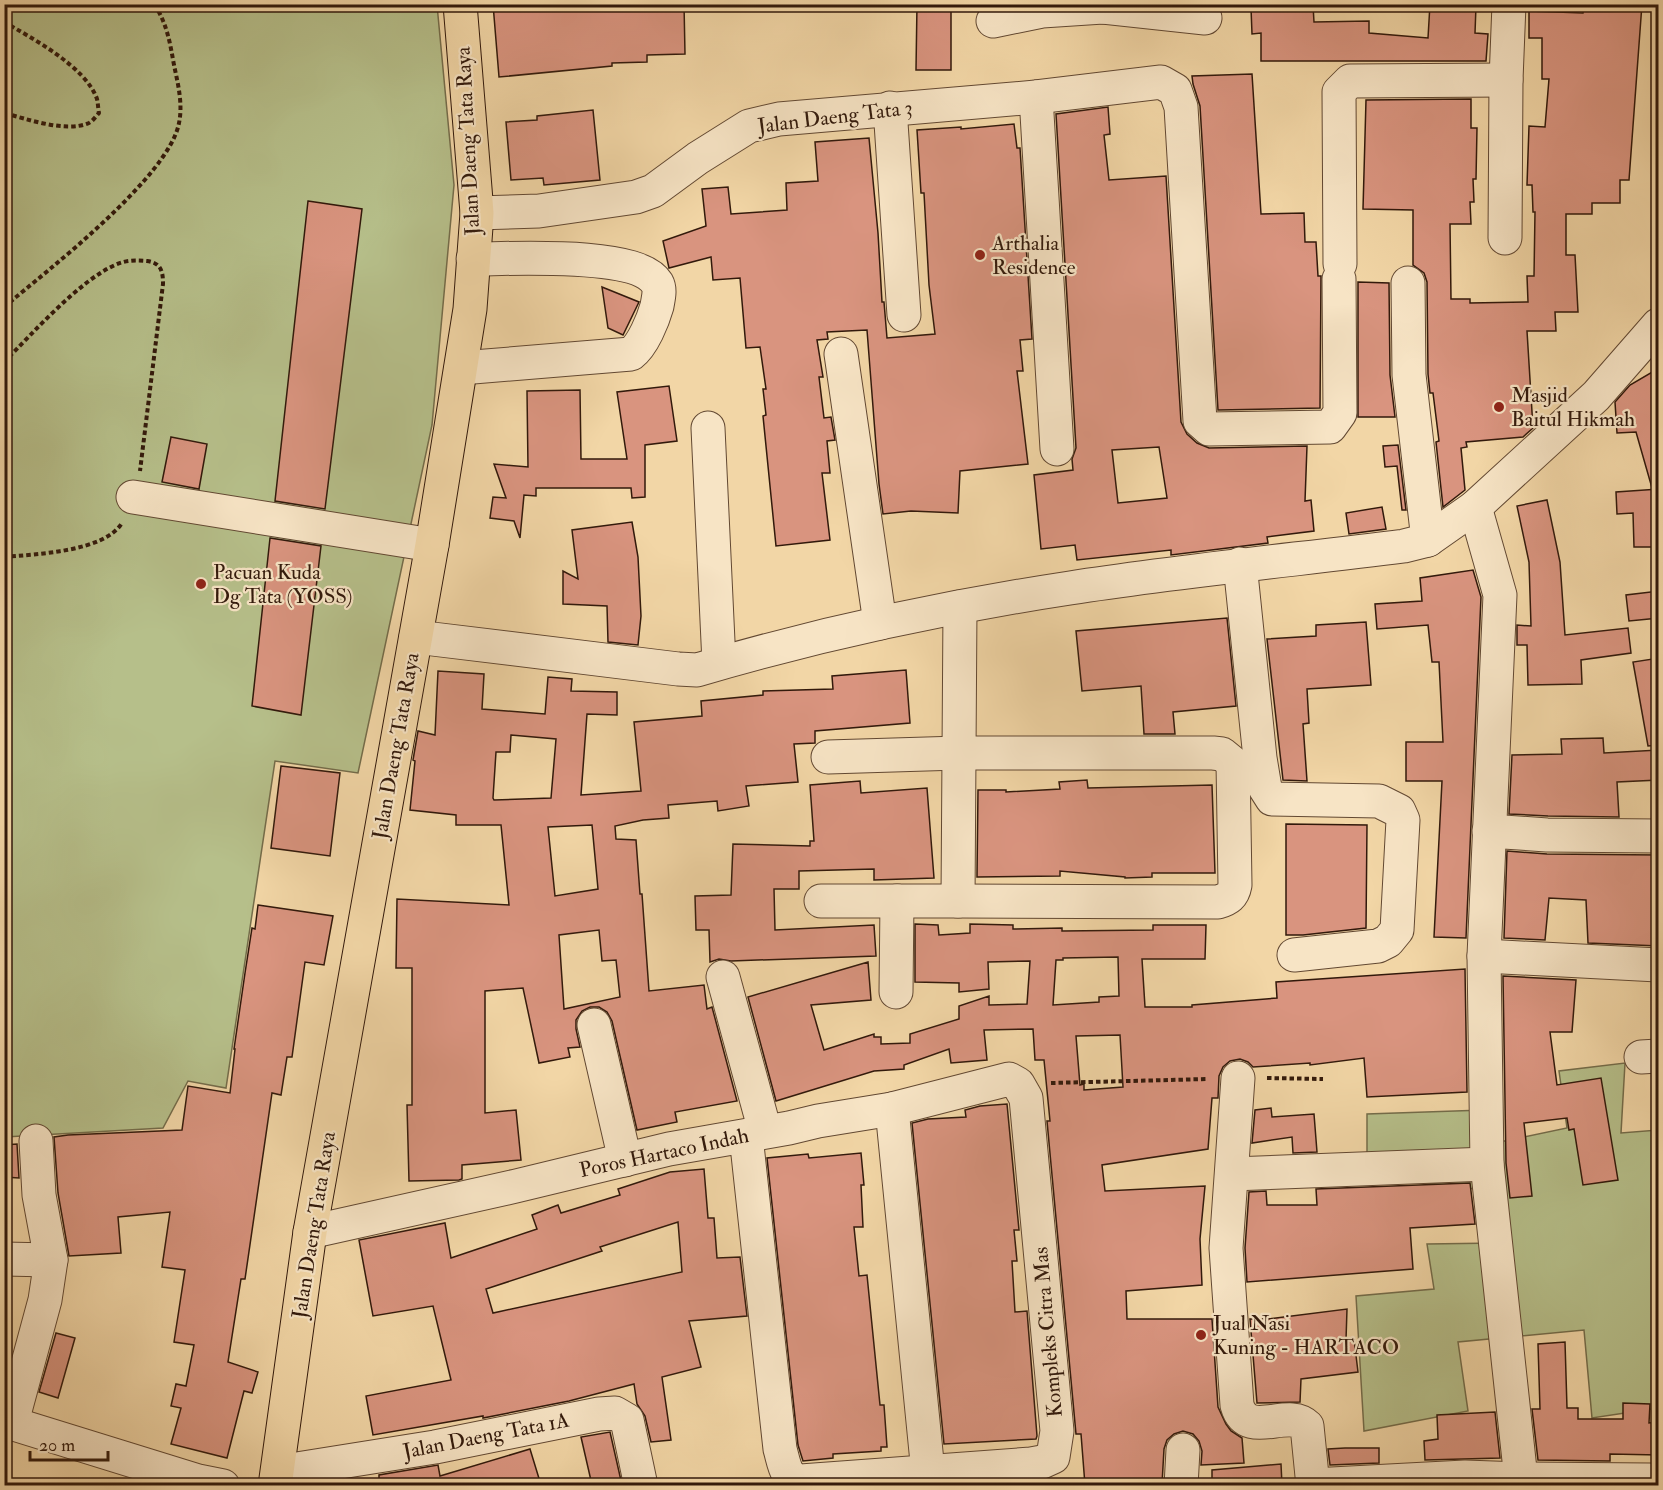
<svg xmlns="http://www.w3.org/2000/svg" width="1663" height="1490" font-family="'IM FELL Double Pica',serif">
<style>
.green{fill:#b6bf8a;stroke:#746c4a;stroke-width:1.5}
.building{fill:#d9947f;stroke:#32190b;stroke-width:1.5;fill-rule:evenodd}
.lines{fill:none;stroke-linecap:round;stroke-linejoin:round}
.minor-casing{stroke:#624832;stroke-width:35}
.major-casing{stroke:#32190b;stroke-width:35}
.path{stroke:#32190b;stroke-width:4;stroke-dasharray:4.5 3;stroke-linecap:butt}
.minor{stroke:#f7e4c5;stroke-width:33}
.major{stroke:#f2d6a6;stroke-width:33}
.poi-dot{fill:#8f2418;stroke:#f7e4c5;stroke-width:2}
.labels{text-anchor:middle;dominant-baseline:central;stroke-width:4.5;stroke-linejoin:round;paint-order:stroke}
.street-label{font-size:21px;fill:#32190b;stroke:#f7e4c5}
.poi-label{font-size:21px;fill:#32190b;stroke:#f7e4c5;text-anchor:start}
</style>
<rect width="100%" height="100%" fill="#f2d6a6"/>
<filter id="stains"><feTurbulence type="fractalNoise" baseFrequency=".00333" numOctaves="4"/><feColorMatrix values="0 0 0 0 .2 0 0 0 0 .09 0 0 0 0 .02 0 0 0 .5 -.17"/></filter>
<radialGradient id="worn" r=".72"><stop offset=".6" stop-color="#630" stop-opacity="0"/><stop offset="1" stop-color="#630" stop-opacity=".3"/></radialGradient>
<!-- green -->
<g class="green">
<path d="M 5,5 L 437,5 L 454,185 L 432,425 L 358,773 L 275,761 L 226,1088 L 188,1081 L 163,1128 L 5,1137 Z"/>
<path d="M 1625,1063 L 1621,1133 L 1658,1130 L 1658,1363 L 1656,1364 L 1658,1373 L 1658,1408 L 1592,1418 L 1584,1330 L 1458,1342 L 1468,1411 L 1364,1431 L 1356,1296 L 1434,1289 L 1427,1244 L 1498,1243 L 1490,1191 L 1367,1175 L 1367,1114 L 1484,1110 L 1490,1144 L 1567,1128 L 1559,1071 Z"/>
</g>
<!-- building -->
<g class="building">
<path d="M 493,4 L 684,4 L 685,54 L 647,55 L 647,62 L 612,63 L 612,66 L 499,77 Z"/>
<path d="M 917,4 L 951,4 L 951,70 L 916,70 Z"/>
<path d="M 1430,4 L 1476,6 L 1475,33 L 1488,34 L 1486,61 L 1261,61 L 1261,33 L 1252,34 L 1251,8 L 1313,5 L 1314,22 L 1369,21 L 1369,33 L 1428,38 Z"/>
<path d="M 1584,4 L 1642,4 L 1629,180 L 1620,180 L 1620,203 L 1592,203 L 1592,214 L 1566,214 L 1566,255 L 1575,255 L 1578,312 L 1555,312 L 1556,331 L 1527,331 L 1533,428 L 1523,437 L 1466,442 L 1467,447 L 1461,448 L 1465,490 L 1443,507 L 1436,442 L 1439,441 L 1433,393 L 1430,393 L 1428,374 L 1427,282 L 1424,273 L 1413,265 L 1413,210 L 1363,209 L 1366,100 L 1471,99 L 1471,128 L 1477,128 L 1476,179 L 1473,179 L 1474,202 L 1470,202 L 1471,224 L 1450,224 L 1451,299 L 1470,299 L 1470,303 L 1528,302 L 1527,276 L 1534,276 L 1535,212 L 1533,212 L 1532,185 L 1527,185 L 1529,126 L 1545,127 L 1549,79 L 1542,79 L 1542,38 L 1529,38 L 1529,11 L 1583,13 Z"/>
<path d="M 1252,74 L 1261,214 L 1304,213 L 1305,242 L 1316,242 L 1318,276 L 1321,276 L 1320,408 L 1218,410 L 1200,106 L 1193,84 L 1192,76 Z"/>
<path d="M 1108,107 L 1110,134 L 1104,135 L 1109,180 L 1166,176 L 1181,422 L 1187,434 L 1197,443 L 1209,448 L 1307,446 L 1305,501 L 1311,500 L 1314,531 L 1267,537 L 1268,543 L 1171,555 L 1171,550 L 1077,560 L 1075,545 L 1041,549 L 1034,475 L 1073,470 L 1072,459 L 1076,448 L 1056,114 ZM 1159,447 L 1167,498 L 1118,503 L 1112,450 Z"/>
<path d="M 593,110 L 600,180 L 544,185 L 543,178 L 511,180 L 506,122 L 537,120 L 537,116 Z"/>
<path d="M 1014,124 L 1017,148 L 1020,148 L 1032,339 L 1020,340 L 1023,371 L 1017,371 L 1028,464 L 960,471 L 958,513 L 911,511 L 883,514 L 879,484 L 867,330 L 827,332 L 828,339 L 817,340 L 823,377 L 819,377 L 824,418 L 831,417 L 835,440 L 827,441 L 830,473 L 822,473 L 830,540 L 776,546 L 763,416 L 766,415 L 763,389 L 766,389 L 760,347 L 746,348 L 740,278 L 713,280 L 711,257 L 669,268 L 663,241 L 706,226 L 702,189 L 728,187 L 731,214 L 787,210 L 786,183 L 818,181 L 815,142 L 869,138 L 878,233 L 882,302 L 884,302 L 887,338 L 935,334 L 929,285 L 924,193 L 921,193 L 917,130 L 961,127 L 961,129 Z"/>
<path d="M 308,201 L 362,209 L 325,509 L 275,501 Z"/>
<path d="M 1358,282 L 1389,283 L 1390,375 L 1395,417 L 1358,417 Z"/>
<path d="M 602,287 L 639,302 L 623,335 L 608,328 Z"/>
<path d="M 1659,368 L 1659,488 L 1652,488 L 1636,432 L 1617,433 L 1615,402 L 1630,385 Z"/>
<path d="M 669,386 L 677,441 L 645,445 L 645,497 L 632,498 L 631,488 L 536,488 L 536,496 L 524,495 L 520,538 L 514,521 L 490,518 L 493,497 L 506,498 L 494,464 L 528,467 L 527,391 L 580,390 L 581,459 L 627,459 L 617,392 Z"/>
<path d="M 171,437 L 207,444 L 199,489 L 162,482 Z"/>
<path d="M 1398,445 L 1406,510 L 1402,510 L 1397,466 L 1385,467 L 1383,446 Z"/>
<path d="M 1659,489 L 1659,547 L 1634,547 L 1633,513 L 1617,514 L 1616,492 Z"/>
<path d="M 1547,500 L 1560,562 L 1565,635 L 1628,628 L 1631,653 L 1581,660 L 1582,684 L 1528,685 L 1527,645 L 1517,645 L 1517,625 L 1531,626 L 1529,562 L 1517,506 Z"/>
<path d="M 1382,507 L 1386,529 L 1349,534 L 1346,513 Z"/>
<path d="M 632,522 L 638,557 L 641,616 L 638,645 L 608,642 L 607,606 L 563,604 L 563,571 L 578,579 L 572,530 Z"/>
<path d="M 270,538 L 321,546 L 301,715 L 252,706 Z"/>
<path d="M 1473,570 L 1481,597 L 1466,938 L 1434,937 L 1442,781 L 1406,781 L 1406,742 L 1443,742 L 1439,662 L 1432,662 L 1428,625 L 1377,629 L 1375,604 L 1422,601 L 1420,578 Z"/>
<path d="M 1659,591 L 1659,618 L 1629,621 L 1626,595 Z"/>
<path d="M 1227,618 L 1236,706 L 1173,712 L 1175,734 L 1144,734 L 1141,686 L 1082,691 L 1076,631 Z"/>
<path d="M 1366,622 L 1371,685 L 1307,689 L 1309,723 L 1303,724 L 1307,781 L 1283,780 L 1267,639 L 1316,636 L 1316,625 Z"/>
<path d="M 1659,658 L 1659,745 L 1648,746 L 1633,662 Z"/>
<path d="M 906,670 L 910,723 L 815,731 L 815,743 L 794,744 L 798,782 L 746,786 L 749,806 L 718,811 L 717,801 L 668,805 L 669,818 L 643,820 L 615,826 L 616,839 L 636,840 L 640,894 L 642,894 L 649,991 L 704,985 L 707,1009 L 712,1007 L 737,1101 L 675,1112 L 677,1122 L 637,1130 L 612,1021 L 607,1012 L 599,1007 L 590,1007 L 582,1011 L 576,1020 L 576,1029 L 580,1047 L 568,1048 L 570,1057 L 539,1063 L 523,988 L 485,991 L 485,1113 L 516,1110 L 521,1160 L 462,1165 L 462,1179 L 459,1180 L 409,1181 L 407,1105 L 412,1105 L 412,968 L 396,968 L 397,899 L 509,905 L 501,825 L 456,825 L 456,815 L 410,810 L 415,761 L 413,760 L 418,731 L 435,735 L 438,671 L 484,674 L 482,709 L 545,714 L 548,677 L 572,679 L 571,691 L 617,692 L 617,715 L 587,714 L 581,795 L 641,791 L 634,722 L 702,716 L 701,701 L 763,695 L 763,691 L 833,689 L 832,676 ZM 511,735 L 556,739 L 551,798 L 494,800 L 493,798 L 496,752 L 510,752 ZM 592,825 L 598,889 L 555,896 L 548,827 ZM 599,930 L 602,961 L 616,960 L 620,997 L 564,1009 L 559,935 Z"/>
<path d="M 1603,738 L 1604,753 L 1659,750 L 1659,780 L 1617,782 L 1619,817 L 1548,816 L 1509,814 L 1512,755 L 1562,754 L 1561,739 Z"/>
<path d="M 281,766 L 340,773 L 330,856 L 271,848 Z"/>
<path d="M 1087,780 L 1088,788 L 1212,785 L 1215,873 L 1152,873 L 1152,877 L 1125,878 L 1125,877 L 1060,871 L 1060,876 L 977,877 L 978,790 L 1006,790 L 1006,792 L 1060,789 L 1059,782 Z"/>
<path d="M 860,781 L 861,793 L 927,788 L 934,878 L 874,880 L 874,869 L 799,871 L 799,889 L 774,889 L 775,930 L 874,925 L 876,956 L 731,961 L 719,959 L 710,962 L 709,930 L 696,930 L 695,896 L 731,895 L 733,844 L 810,846 L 810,841 L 814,841 L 810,785 Z"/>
<path d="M 1286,824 L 1367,825 L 1366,928 L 1303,935 L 1286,935 Z"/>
<path d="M 1507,851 L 1547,854 L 1659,855 L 1659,946 L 1588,943 L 1586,900 L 1549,898 L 1545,940 L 1504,938 Z"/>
<path d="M 258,905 L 333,916 L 324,965 L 305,962 L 292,1057 L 287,1057 L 281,1095 L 272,1093 L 245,1279 L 241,1279 L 228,1362 L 258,1372 L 252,1393 L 244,1391 L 227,1458 L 171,1444 L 181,1408 L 171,1406 L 176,1384 L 186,1386 L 194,1345 L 174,1342 L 185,1270 L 162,1267 L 170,1212 L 118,1217 L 121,1253 L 69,1256 L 58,1193 L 54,1137 L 68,1135 L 182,1130 L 188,1086 L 230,1093 L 235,1049 L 234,1049 L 245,973 L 252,928 L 255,929 Z"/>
<path d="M 915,924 L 938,925 L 939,935 L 970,933 L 970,924 L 1013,925 L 1013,929 L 1062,928 L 1062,931 L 1153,930 L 1153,925 L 1206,925 L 1205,959 L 1142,959 L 1145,1007 L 1192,1007 L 1192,1005 L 1277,998 L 1276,982 L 1465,969 L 1467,1092 L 1367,1097 L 1364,1058 L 1310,1065 L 1310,1063 L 1253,1067 L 1248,1062 L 1240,1059 L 1230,1061 L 1223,1067 L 1219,1076 L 1218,1098 L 1212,1098 L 1208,1149 L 1102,1165 L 1105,1191 L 1205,1186 L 1200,1239 L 1202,1285 L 1126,1291 L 1127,1319 L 1212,1319 L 1218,1407 L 1226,1424 L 1231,1431 L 1242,1438 L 1244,1463 L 1201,1465 L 1202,1451 L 1199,1441 L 1193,1434 L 1183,1431 L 1174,1434 L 1167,1440 L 1164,1449 L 1162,1484 L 1085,1485 L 1081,1434 L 1076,1434 L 1047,1121 L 1050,1121 L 1044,1060 L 1035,1060 L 1033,1029 L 984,1030 L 987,1060 L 951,1063 L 949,1049 L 904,1065 L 904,1069 L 874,1071 L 776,1101 L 748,997 L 868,962 L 871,1000 L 811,1005 L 824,1050 L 874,1034 L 874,1037 L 881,1037 L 881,1044 L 910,1043 L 910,1034 L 959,1019 L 959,1006 L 989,996 L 989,1005 L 1027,1004 L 1030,961 L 988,962 L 989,989 L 959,992 L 959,983 L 915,982 ZM 1118,957 L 1119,996 L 1099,997 L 1099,1002 L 1053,1005 L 1056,960 L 1063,960 L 1063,958 ZM 1120,1035 L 1123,1087 L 1084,1090 L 1084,1084 L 1080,1085 L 1076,1036 Z"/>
<path d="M 1503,976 L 1576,980 L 1572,1032 L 1550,1032 L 1557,1085 L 1601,1078 L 1618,1180 L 1583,1185 L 1574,1129 L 1569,1130 L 1567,1118 L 1524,1123 L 1532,1196 L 1510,1198 L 1506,1163 Z"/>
<path d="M 1007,1104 L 1019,1230 L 1014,1230 L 1017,1261 L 1012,1261 L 1015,1312 L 1027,1311 L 1037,1436 L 1036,1439 L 944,1444 L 912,1123 L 928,1119 L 966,1117 L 965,1110 L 980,1106 Z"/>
<path d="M 1271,1108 L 1272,1117 L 1314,1114 L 1317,1152 L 1293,1153 L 1292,1137 L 1252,1143 L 1255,1110 Z"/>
<path d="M 17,1144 L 19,1178 L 4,1177 L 4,1145 Z"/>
<path d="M 861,1153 L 864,1185 L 861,1185 L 863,1227 L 854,1227 L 859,1276 L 867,1275 L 880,1405 L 884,1405 L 887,1447 L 881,1447 L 881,1451 L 833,1454 L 833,1458 L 803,1461 L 798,1445 L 767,1158 L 808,1154 L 809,1158 Z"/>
<path d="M 704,1169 L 708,1218 L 714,1218 L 717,1258 L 740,1257 L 747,1316 L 689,1321 L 701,1367 L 662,1377 L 671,1440 L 651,1442 L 645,1416 L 637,1404 L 634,1384 L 569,1401 L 483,1418 L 483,1416 L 373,1435 L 366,1396 L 451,1380 L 433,1306 L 373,1316 L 359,1240 L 445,1223 L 451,1258 L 537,1229 L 532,1215 L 558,1205 L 561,1213 L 620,1195 L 618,1189 L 670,1172 ZM 678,1222 L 682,1272 L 493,1313 L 486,1289 L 602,1251 L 600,1247 Z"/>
<path d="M 1470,1183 L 1475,1224 L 1410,1228 L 1413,1269 L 1247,1282 L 1245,1248 L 1249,1192 L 1266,1191 L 1267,1205 L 1317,1205 L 1316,1189 Z"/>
<path d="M 1347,1309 L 1346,1340 L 1354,1339 L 1358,1372 L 1301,1379 L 1300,1402 L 1257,1403 L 1250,1319 L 1268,1319 Z"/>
<path d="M 56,1333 L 75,1338 L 58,1398 L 39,1392 Z"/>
<path d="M 1565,1342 L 1567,1408 L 1578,1408 L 1578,1419 L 1623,1419 L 1623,1403 L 1650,1404 L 1649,1423 L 1659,1422 L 1659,1455 L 1610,1454 L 1610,1461 L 1538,1460 L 1532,1409 L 1540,1409 L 1538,1344 Z"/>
<path d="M 1495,1412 L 1500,1458 L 1425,1460 L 1424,1441 L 1438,1439 L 1437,1415 Z"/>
<path d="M 610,1432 L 622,1485 L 592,1485 L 581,1437 Z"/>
<path d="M 1345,1448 L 1379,1448 L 1379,1463 L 1330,1465 L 1328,1449 Z"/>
<path d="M 530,1449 L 541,1485 L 379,1485 L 379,1475 L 438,1465 L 440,1476 Z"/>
<path d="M 1281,1464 L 1282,1485 L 1212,1485 L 1212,1470 Z"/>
</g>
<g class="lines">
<defs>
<g id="minor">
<path d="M 1103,4 L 1103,7 L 1205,18"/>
<path d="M 993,21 L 1042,11 L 1103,7"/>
<path d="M 1036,97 L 1057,449"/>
<path d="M 890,108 L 904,315"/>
<path d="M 477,213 L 539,211 L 636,197 L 653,191 L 698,158 L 749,126 L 779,119 L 1036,97 L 1161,82 L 1175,90 L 1181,107 L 1200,421 L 1209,429 L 1330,427 L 1340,413 L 1339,279"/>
<path d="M 1505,238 L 1506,80 L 1509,4"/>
<path d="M 1340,264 L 1339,92 L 1350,81 L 1506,80"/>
<path d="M 1408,283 L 1409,375 L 1428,540"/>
<path d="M 841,354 L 880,623"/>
<path d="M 461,368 L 631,354 C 643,345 653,320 657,306 C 658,299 661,290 657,283 C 637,251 510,259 473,259"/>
<path d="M 708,428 L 719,663"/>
<path d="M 133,497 L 432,545"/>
<path d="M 1475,507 L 1500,595 L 1484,956 L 1487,1164 L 1521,1479"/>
<path d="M 1240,564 L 1260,758 L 1265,788 L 1272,799 L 1379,801 L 1399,811 L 1403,820 L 1397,930 L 1388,941 L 1378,946 L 1294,955"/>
<path d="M 416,637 L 678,669 L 697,670 C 819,634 945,607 1070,588 C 1181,571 1292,560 1404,546 L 1428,540 L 1475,507 L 1596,396 L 1658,325"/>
<path d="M 828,757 L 959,753 L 1213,753 L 1222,754 L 1233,763 L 1235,885 C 1233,896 1228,899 1218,902 L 958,901"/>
<path d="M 1489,831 L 1547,835 L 1658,836"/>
<path d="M 821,901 L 958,901 L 960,607"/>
<path d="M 1484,956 L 1658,965"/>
<path d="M 723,977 L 765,1131"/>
<path d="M 896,992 L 897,901"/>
<path d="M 594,1025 L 625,1160"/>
<path d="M 1641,1057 L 1658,1056"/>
<path d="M 1238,1078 L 1226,1248 L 1237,1405 C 1247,1441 1288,1407 1307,1426 L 1313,1486"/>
<path d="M 892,1109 L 928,1472"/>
<path d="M 1232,1174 L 1487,1164"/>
<path d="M 310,1232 L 516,1186 L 669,1149 L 789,1128 L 818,1121 L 892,1109 L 1009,1079 L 1018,1084 L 1026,1098 L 1057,1431 L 1053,1457 L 1042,1462 L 1031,1464 L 801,1481 C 785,1480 784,1462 780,1449 L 746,1136"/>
<path d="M 4,1259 L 51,1260 L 39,1195 L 36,1141"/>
<path d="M 4,1421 L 198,1481 L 223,1486"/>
<path d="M 12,1422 L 45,1300 L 51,1260"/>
<path d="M 278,1472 L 435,1447 L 599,1414 L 615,1413 L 627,1420 L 641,1486"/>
<path d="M 1313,1485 L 1465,1477 L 1521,1479 L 1650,1480"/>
<path d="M 1181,1486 L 1183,1450"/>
</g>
<path id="major" d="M 275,1486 L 310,1232 L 432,545 L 470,309 L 477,213 L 460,4"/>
</defs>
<!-- minor casing -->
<use href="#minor" class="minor-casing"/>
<!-- major casing -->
<use href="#major" class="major-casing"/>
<!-- path -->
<g class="path">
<path d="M 4,22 C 32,38 86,67 97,99 C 98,103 98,108 99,113 C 96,116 93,121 89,123 C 66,133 27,119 4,113"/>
<path d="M 4,307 C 48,270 169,177 179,123 C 183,104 178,84 174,65 C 170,43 167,23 154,4"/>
<path d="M 4,362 C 33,333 79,281 115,265 C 126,260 136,260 147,261 C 161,263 163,271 163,284 L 140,471"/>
<path d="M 4,557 C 36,554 104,552 122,523"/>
<path d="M 1267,1078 L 1323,1079"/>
<path d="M 1051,1083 L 1208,1079"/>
</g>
<!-- minor -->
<use href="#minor" class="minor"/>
<!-- major -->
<use href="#major" class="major"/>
</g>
<!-- markers -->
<g class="poi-dot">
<circle cx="980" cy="255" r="6"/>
<circle cx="1499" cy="407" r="6"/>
<circle cx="201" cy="584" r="6"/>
<circle cx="1201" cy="1335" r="6"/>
</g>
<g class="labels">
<!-- street labels -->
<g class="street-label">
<text transform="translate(835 117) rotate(-7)">Jalan Daeng Tata 3</text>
<text transform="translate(468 141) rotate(-93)">Jalan Daeng Tata Raya</text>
<text transform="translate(396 746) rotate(-80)">Jalan Daeng Tata Raya</text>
<text transform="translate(664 1153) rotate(-12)">Poros Hartaco Indah</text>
<text transform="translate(314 1225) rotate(-81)">Jalan Daeng Tata Raya</text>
<text transform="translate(1048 1332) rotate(-95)">Kompleks Citra Mas</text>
<text transform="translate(486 1436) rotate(-11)">Jalan Daeng Tata 1A</text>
</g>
<!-- poi labels -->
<g class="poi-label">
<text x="992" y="243">Arthalia<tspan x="992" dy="24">Residence</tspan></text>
<text x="1511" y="395">Masjid<tspan x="1511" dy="24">Baitul Hikmah</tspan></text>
<text x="213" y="572">Pacuan Kuda<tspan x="213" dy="24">Dg Tata (YOSS)</tspan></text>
<text x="1213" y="1323">Jual Nasi<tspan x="1213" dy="24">Kuning - HARTACO</tspan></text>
</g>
</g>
<!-- margin -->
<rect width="1663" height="1490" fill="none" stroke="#f2d6a6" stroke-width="24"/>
<rect x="6" y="6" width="1651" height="1478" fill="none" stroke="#32190b" stroke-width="3"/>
<rect x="12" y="12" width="1639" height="1466" fill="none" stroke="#32190b" stroke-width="1.5"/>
<!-- scale -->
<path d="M30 1451v9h78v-9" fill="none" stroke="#32190b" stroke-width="3"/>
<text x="39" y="1451" font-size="18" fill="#32190b" stroke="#f7e4c5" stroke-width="4.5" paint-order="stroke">20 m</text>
<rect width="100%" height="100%" filter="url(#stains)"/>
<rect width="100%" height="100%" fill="url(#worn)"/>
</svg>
